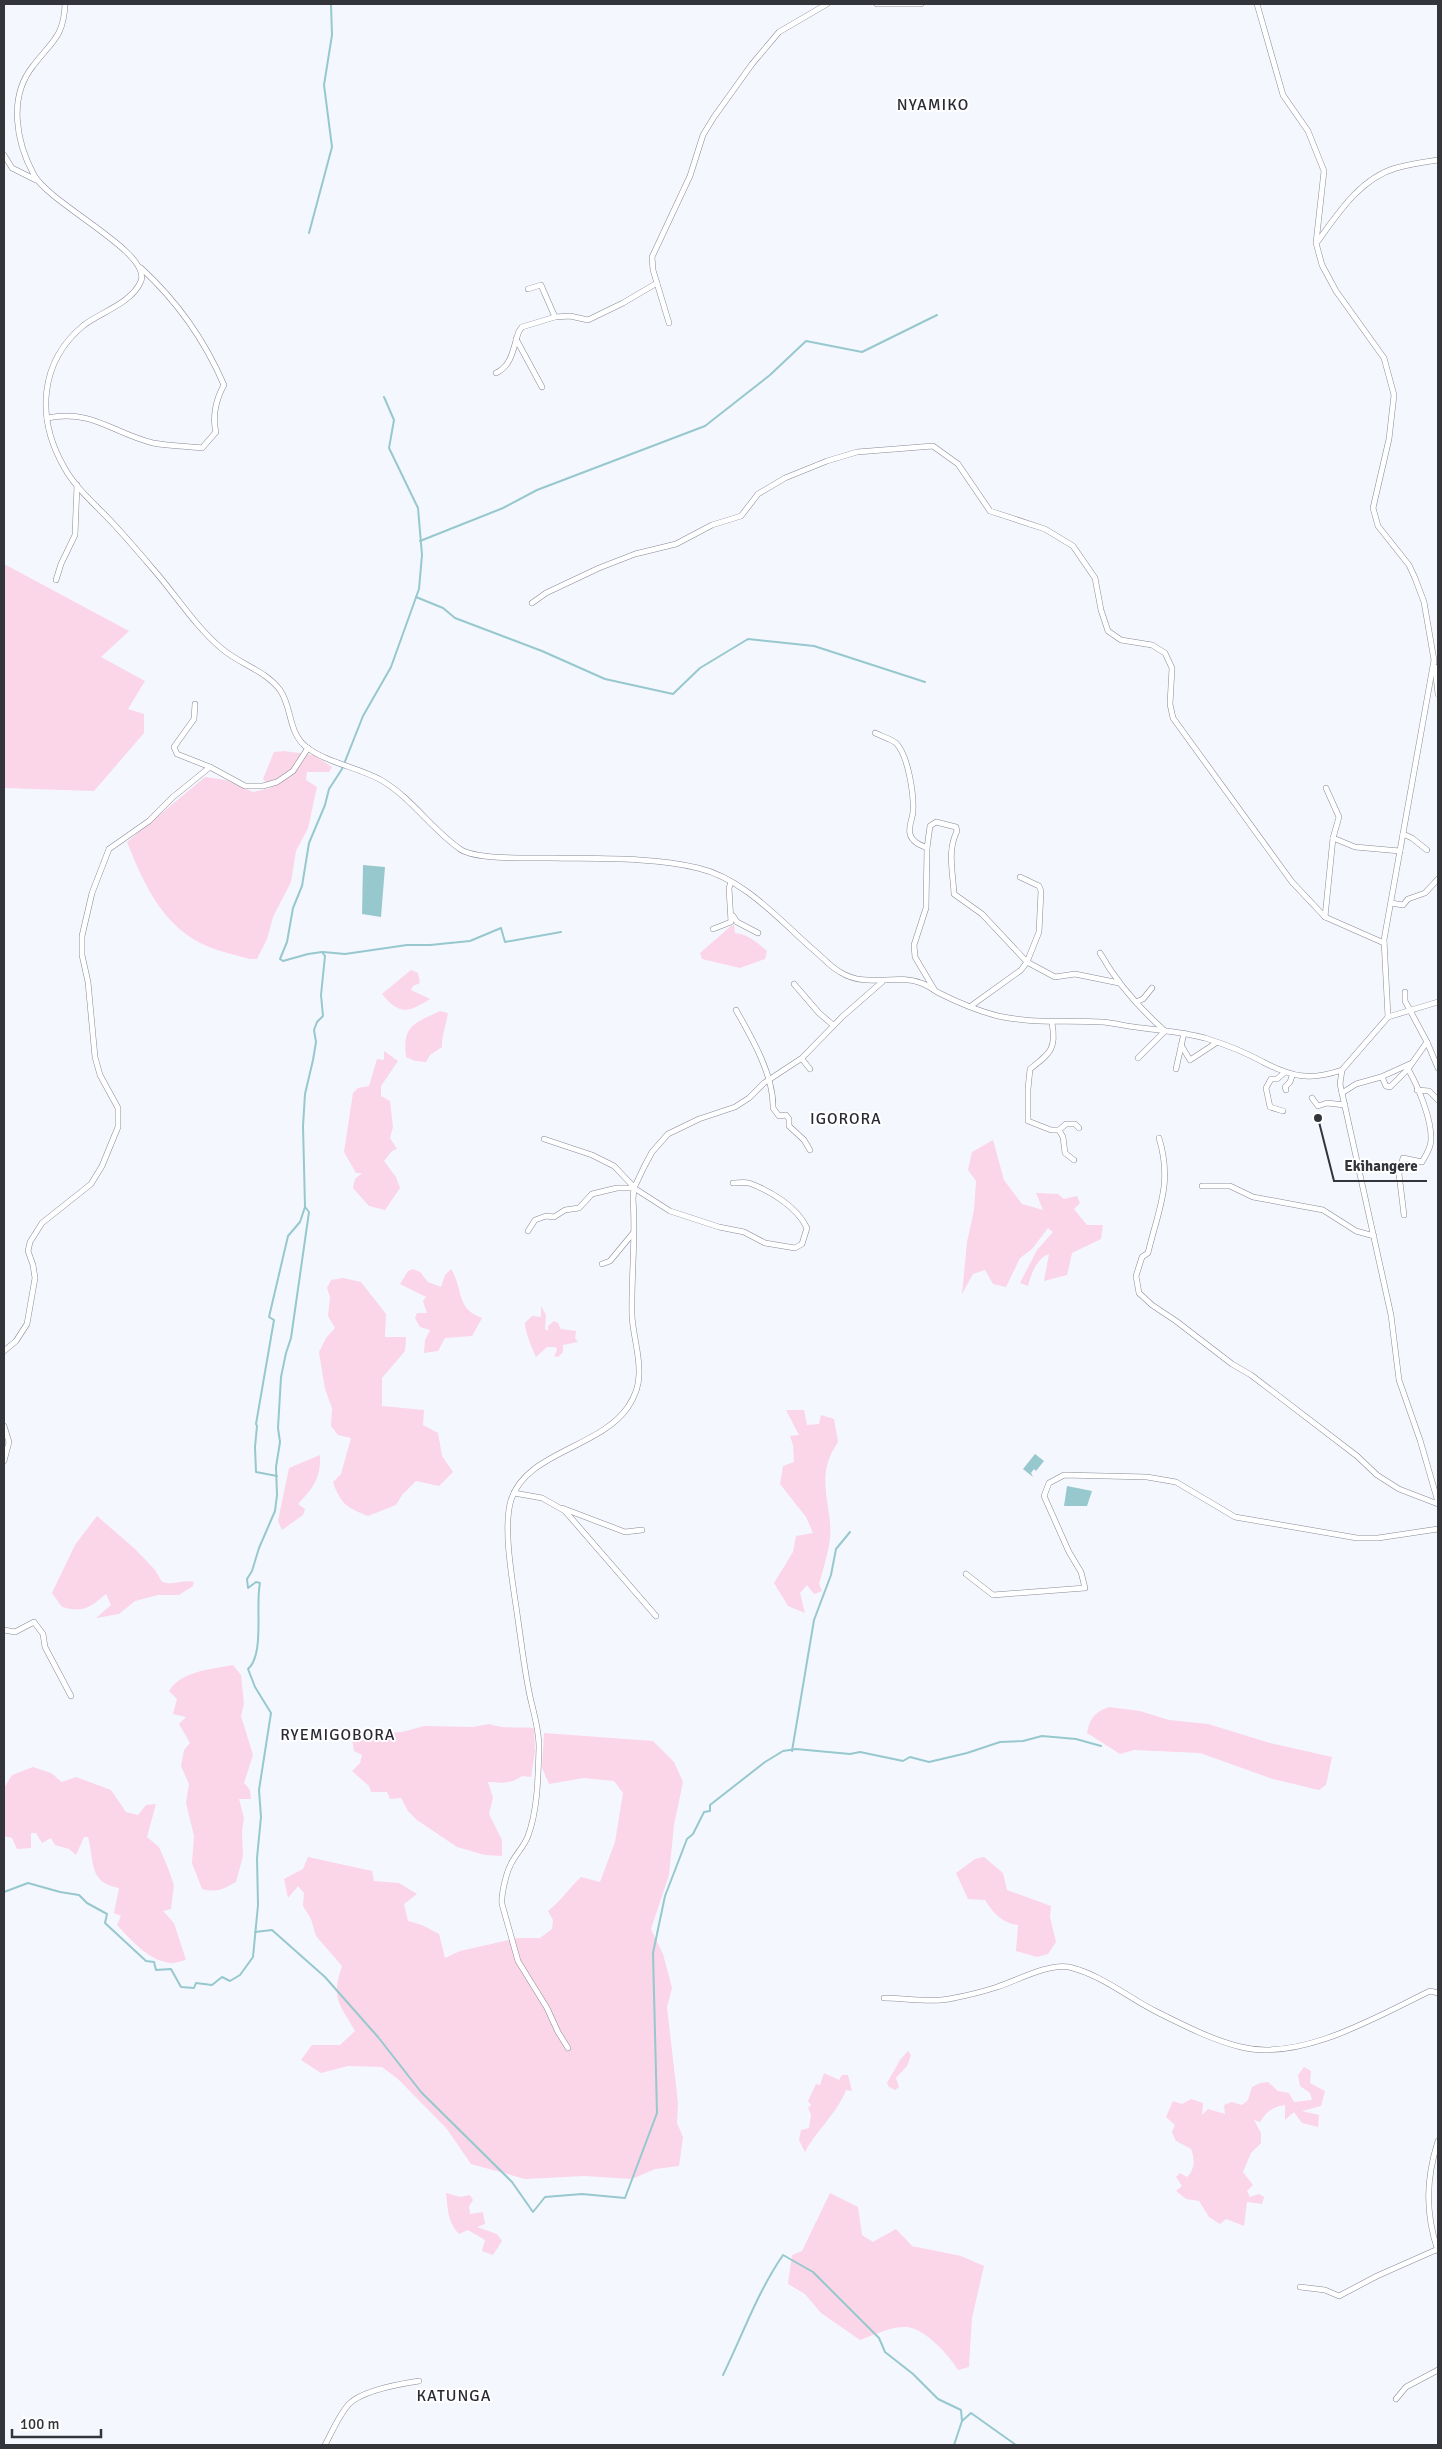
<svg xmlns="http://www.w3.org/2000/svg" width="1442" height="2449" font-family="Signika,sans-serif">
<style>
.green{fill:#fbd5e8}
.water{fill:#96c8ce}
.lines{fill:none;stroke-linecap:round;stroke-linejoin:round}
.stream{stroke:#96c8ce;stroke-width:2}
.street-casing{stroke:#888a96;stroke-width:6}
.street{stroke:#fff;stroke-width:5}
.labels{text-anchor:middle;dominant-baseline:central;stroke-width:4;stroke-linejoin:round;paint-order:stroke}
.quarter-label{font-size:16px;letter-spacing:1px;fill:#292a34;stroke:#fff}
.leader{fill:none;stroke:#34353a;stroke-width:2}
.callout-dot{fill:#34353a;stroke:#fff;stroke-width:2}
.callout-label{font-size:15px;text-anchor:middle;font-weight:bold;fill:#34353a;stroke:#fff;stroke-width:4;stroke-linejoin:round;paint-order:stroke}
</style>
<rect width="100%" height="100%" fill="#f5f7ff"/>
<!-- green -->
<g class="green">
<path d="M 4,564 L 129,631 L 101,657 L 145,681 L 128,709 L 144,714 L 144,733 L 94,791 L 4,788 Z"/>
<path d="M 284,751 L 314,755 L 332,767 L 329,772 L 307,772 L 306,780 L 317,787 L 308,828 L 296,851 L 291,882 L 273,917 L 267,939 L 257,959 L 250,959 C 236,955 222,952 209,947 C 164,929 144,885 127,842 L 205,777 L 226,780 L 253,792 L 271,788 L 263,779 L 274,752 Z"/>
<path d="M 734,925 L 735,933 C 750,935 756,942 767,951 L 765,959 L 740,968 L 702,959 L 700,953 L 731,926 Z"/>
<path d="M 411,970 L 418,973 L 420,983 L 413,986 L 411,990 L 430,999 C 408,1013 399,1015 382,994 Z"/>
<path d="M 440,1011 L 448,1013 C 446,1025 442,1034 442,1047 L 430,1055 L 426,1062 L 415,1061 L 406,1057 C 402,1025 415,1023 440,1011 Z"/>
<path d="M 384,1051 L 398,1061 L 381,1086 L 381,1096 L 390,1101 L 393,1127 L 390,1138 L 397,1149 L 392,1151 L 384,1161 L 396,1177 L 400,1188 L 385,1210 L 369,1206 L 353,1188 L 355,1179 L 362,1173 L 356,1173 L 344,1152 L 353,1093 L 358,1088 L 369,1086 L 377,1059 L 384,1060 Z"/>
<path d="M 993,1140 L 1004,1180 L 1022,1204 L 1043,1210 L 1036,1193 L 1058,1194 L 1064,1199 L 1077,1196 L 1080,1203 L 1074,1209 L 1087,1225 L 1103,1225 L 1101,1239 L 1072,1253 L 1067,1275 L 1044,1281 L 1049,1254 C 1037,1258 1031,1274 1028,1286 L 1020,1283 L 1037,1250 L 1053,1232 L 1048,1228 L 1032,1249 L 1020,1258 L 1006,1287 L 993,1284 L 985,1270 L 973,1274 L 962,1294 L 967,1242 L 974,1210 L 976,1181 L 968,1170 L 972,1152 Z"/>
<path d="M 413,1269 L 420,1272 L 428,1282 L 441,1287 L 445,1275 L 451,1269 C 464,1290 455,1308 482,1318 L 472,1336 L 445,1338 L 438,1351 L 424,1353 L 425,1340 L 430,1330 L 420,1327 L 415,1318 L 417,1313 L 427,1313 L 423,1301 L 426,1297 L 400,1284 L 408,1271 Z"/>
<path d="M 343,1278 L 361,1282 L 386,1314 L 385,1337 L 406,1337 L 405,1351 L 382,1378 L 382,1406 L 424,1410 L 423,1425 L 438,1433 L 442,1456 L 453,1472 L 439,1486 L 416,1481 L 402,1495 L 396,1505 L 368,1516 C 347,1508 340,1503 333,1482 L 341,1474 L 351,1438 L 338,1435 L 331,1426 L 332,1408 L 325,1389 L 319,1352 L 326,1338 L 335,1328 L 328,1316 L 330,1297 L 327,1288 L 331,1280 Z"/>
<path d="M 541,1306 L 546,1315 L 545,1329 L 548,1331 L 548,1326 L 554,1321 L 558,1323 L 561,1329 L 576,1331 L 575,1338 L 578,1342 L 563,1345 L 563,1352 L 558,1357 L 554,1356 L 557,1350 L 556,1347 L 547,1347 L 536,1357 C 532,1348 525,1332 525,1323 L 532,1316 L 541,1317 Z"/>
<path d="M 786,1410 L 804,1410 L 807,1425 L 819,1424 L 821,1415 L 834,1419 L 838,1442 C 813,1479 833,1501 830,1539 C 828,1554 823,1569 819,1584 L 822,1591 L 814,1594 L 807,1585 L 800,1593 L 805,1613 L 788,1606 L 774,1583 L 793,1552 L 796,1536 L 813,1533 L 806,1517 L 780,1484 L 783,1466 L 794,1462 L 793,1445 L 790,1436 L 799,1435 Z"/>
<path d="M 320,1455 C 321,1478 313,1488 298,1504 L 305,1509 L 303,1515 L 282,1530 L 278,1521 L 289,1468 Z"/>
<path d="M 97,1516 L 135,1549 L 155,1570 L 162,1582 C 174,1586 183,1579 194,1582 L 193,1586 L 179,1595 L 158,1595 L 135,1601 L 119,1614 L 96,1618 L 111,1605 L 106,1594 C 89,1608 84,1613 62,1607 L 52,1593 L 75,1545 Z"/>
<path d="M 233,1665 L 241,1675 L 244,1704 L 241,1716 L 253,1755 L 244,1783 L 250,1790 L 251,1799 L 239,1799 L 244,1818 L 242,1831 L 243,1856 L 236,1882 C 223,1889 217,1893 202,1889 L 192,1863 L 194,1836 L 186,1803 L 189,1784 L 181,1766 L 184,1750 L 190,1743 L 179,1724 L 186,1717 L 173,1714 L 177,1699 L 169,1691 C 181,1671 212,1669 233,1665 Z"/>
<path d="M 1109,1707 L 1140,1711 L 1169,1720 L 1208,1724 L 1270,1743 L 1332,1757 L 1326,1785 L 1319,1790 L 1273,1779 L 1200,1753 L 1134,1750 L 1120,1754 L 1087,1733 C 1090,1718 1095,1712 1109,1707 Z"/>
<path d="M 489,1724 C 503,1729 519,1727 534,1728 L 535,1751 L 531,1777 L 522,1776 C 511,1784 502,1783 488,1782 L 493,1798 L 489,1814 L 502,1840 L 502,1856 L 485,1855 L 457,1847 L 417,1820 L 408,1811 L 401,1798 L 390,1799 L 387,1792 L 371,1792 L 369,1786 L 352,1771 L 360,1763 L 362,1755 L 354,1751 L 352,1740 L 367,1734 L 402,1732 L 424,1726 L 473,1727 Z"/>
<path d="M 544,1733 L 653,1741 L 674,1762 L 683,1782 L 674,1825 L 669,1875 L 651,1929 L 663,1954 L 672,1988 L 667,2007 L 678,2103 L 677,2123 L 683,2137 L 679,2166 L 655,2169 L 632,2179 L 584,2176 L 525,2179 L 471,2164 L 447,2129 L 398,2079 L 382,2067 L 348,2066 L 321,2073 L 301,2060 L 312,2045 L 340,2045 L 355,2031 C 339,2002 331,2000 342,1966 L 316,1936 L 311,1919 L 303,1906 L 304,1893 L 298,1886 L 288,1898 L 284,1879 L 303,1869 L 308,1857 L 372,1871 L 374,1881 L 399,1883 L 417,1894 L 404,1904 L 408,1921 L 422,1925 L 439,1934 L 445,1958 L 460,1951 L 518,1938 L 540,1938 L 552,1929 L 553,1920 L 548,1911 C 561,1901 569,1888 581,1877 L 600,1882 L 615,1842 L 623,1793 L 614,1781 L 584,1778 L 549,1784 L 542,1768 Z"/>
<path d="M 33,1767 L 51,1773 L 62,1782 L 76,1777 L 111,1790 L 126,1812 L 138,1815 L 146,1805 L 156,1804 L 147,1837 L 159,1847 L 168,1868 L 174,1885 L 171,1909 L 163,1911 L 174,1923 L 186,1960 C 181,1961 174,1964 170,1963 C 148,1960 131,1940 117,1925 L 121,1916 L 114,1913 L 119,1888 C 88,1882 95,1863 88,1837 L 84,1837 L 76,1855 L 69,1849 L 55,1845 L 51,1838 L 42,1843 L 36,1833 L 31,1833 L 31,1848 L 17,1849 L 12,1838 L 4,1836 L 4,1788 L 12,1775 Z"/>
<path d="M 984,1857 L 1003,1873 L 1007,1890 L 1051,1906 L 1050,1917 L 1056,1942 L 1048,1954 L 1037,1957 L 1016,1951 L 1018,1925 C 1003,1924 992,1912 985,1900 L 968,1899 L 956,1873 L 975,1859 Z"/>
<path d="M 908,2051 L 911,2055 L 907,2066 L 896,2078 L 899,2087 L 895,2090 L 889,2087 L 887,2083 L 900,2060 Z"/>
<path d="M 1304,2067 L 1311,2071 L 1310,2083 L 1325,2091 L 1321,2106 L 1302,2111 L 1319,2115 L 1318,2127 L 1302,2123 L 1294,2112 L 1285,2120 L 1285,2105 C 1272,2107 1267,2111 1260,2122 L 1254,2120 L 1261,2133 L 1261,2143 L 1251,2153 L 1243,2172 L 1253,2185 L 1247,2191 L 1250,2197 L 1259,2194 L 1264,2197 L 1262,2204 L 1247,2202 L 1244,2226 L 1226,2219 L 1220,2224 L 1209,2217 L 1199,2201 L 1186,2199 L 1176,2191 L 1182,2186 L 1176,2177 L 1180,2173 L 1187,2177 C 1195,2170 1195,2159 1191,2149 L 1176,2141 L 1172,2132 L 1175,2125 L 1166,2117 L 1173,2101 L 1182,2104 L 1191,2099 L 1203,2103 L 1202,2115 L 1208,2109 L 1225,2114 L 1224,2105 L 1232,2102 L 1242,2105 L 1248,2100 L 1252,2087 L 1260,2083 L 1268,2082 L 1278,2091 L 1289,2093 L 1294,2102 L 1312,2100 L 1310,2093 L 1300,2086 L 1298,2075 Z"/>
<path d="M 824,2073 L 839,2080 L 842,2075 L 848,2075 L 852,2091 L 846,2090 C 838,2112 816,2131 805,2152 L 799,2140 L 801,2130 L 809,2128 L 811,2114 L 808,2108 L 811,2105 L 808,2101 L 816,2084 L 820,2085 Z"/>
<path d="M 446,2193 L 460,2197 L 470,2195 L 473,2200 L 469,2206 L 470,2214 L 483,2212 L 485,2224 L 477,2227 L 497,2234 L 502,2241 L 493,2255 L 482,2251 L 485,2240 L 468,2230 L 459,2234 C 447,2221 448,2209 446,2193 Z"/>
<path d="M 830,2193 L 858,2207 L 862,2235 L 873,2242 L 896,2229 L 912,2246 L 961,2256 L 984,2266 L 972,2318 L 969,2367 L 958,2370 C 949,2355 924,2327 905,2327 C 889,2327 874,2335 860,2340 L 821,2313 L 805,2294 L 788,2284 L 792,2255 L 802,2251 Z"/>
</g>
<!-- water -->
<g class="water">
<path d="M 363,865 L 385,867 L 381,917 L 362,914 Z"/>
<path d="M 1035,1454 L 1044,1461 L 1036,1471 L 1034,1469 L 1031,1473 L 1033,1477 L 1023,1469 Z"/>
<path d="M 1067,1486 L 1092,1491 L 1087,1506 L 1064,1506 Z"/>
</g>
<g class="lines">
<!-- stream -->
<g class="stream">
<path d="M 309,233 L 332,147 L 324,85 L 332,35 L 331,4"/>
<path d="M 420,541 L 503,508 L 537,490 L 705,426 L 770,375 L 806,341 L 862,352 L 937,315"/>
<path d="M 416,597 L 443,608 L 455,618 L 542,651 L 605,679 L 673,694 L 700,668 L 748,639 L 814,646 L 925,682"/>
<path d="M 323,952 L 345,954 L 407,945 L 430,945 L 470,941 L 501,928 L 505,942 L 561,932"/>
<path d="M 277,1476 L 256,1472 L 255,1447 L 257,1426 L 256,1424 L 274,1320 L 269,1317 L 288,1236 L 300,1222 L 305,1207"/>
<path d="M 792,1751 L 814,1620 L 831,1575 L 836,1549 L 850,1532"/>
<path d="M 4,1892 L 28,1883 L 60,1892 L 79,1895 L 87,1903 L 107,1914 L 105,1923 L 146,1961 L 154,1962 L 156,1970 L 171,1969 L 181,1987 L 194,1988 L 196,1983 L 212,1985 L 222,1977 L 230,1981 L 240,1975 L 253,1957 L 258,1905 L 257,1858 L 261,1817 L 259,1790 L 271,1713 L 255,1687 L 248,1669 C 265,1654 255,1605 260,1583 L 256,1582 L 248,1588 L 247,1579 L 252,1571 L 259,1548 L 275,1511 L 277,1495 L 276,1467 L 280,1442 L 278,1428 L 281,1377 L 286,1353 L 291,1338 L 309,1212 L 305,1207 L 303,1126 L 305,1094 L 313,1060 L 316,1042 L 314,1030 L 317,1022 L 323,1016 L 321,995 L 325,956 L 322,952 L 308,954 L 283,961 L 280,959 L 287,942 L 293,908 L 302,886 L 309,843 L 325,805 L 329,789 L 342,769 L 363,716 L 391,667 L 419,589 L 422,555 L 418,508 L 389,448 L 394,420 L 384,397"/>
<path d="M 255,1932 L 272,1930 L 325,1977 L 378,2037 L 421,2092 L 512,2182 L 533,2212 L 545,2197 L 582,2194 L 625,2198 L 657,2113 L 653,1953 L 665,1896 L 687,1839 L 693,1834 L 704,1812 L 710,1811 L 710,1805 L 765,1762 L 783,1751 L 796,1749 L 850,1754 L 860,1752 L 903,1761 L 910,1757 L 929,1762 L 967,1753 L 1000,1742 L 1023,1741 L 1042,1736 L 1076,1739 L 1101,1746"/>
<path d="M 723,2375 C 743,2334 757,2293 783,2255 L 813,2272 L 879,2338 L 885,2352 L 913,2374 L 938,2399 L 961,2410 L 962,2421 L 954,2445"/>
<path d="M 962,2421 L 971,2413 L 1016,2445"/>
</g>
<defs>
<g id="street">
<path d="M 65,4 C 64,37 51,42 33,66 C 8,97 16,142 34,175 C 51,205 151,252 141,281 C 132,303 101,312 84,325 C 39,362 36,418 64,467 C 77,491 101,509 119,530 C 130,542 142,556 153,569 C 176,595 194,625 221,648 C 239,664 265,670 280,690 C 292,707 288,731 305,746 C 326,763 358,767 381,780 C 412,798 431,829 460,849 C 475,860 531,858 552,858 C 598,859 653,857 698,868 C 745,879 780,921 816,952 C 823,958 831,967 840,972 C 867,989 896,973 921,983 C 928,985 933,990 939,993 C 957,1002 978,1011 998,1016 C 1035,1024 1065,1020 1102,1022 C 1115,1023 1129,1027 1143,1028 C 1164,1031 1184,1032 1205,1038 C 1224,1044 1245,1052 1263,1062 C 1292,1077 1310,1081 1342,1070"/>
<path d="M 877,4 L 921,4"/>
<path d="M 1257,4 L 1283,95 L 1308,131 L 1324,171 L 1316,243 L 1322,265 L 1336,291 L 1384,358 L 1394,395 L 1389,439 L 1373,508 L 1378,526 L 1409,565 L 1415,578 L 1424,602 L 1434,660 L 1384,940 L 1388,1017 L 1342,1070 L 1340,1084 L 1391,1315 L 1399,1380 L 1420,1440 L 1438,1502"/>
<path d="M 4,155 L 12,168 L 36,180"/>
<path d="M 1318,241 C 1338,213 1361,178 1396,168 C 1410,164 1424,162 1438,160"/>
<path d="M 528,289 L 541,285 L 555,317"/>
<path d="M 669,323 L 653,270 L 652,257 L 690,176 L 703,135 L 714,117 L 752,64 L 779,32 L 827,4"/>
<path d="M 516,339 L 542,387"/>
<path d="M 496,373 C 513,365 513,347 519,331 L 522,327 L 555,317 L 570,316 L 588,320 L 623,303 L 657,283"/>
<path d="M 47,418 C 93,409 112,433 153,443 C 169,446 186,446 202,448 L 216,432 C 212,417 216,399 224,385 C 205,341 177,301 141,268"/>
<path d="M 56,580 L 61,564 L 75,535 L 77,485"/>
<path d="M 532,603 L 546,593 L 599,568 L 635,554 L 676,544 L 712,525 L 741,516 L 758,494 L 785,478 L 827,461 L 857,452 L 933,446 L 958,464 L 990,511 L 1045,529 L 1073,546 L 1095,578 L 1101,610 L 1108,631 L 1121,640 L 1152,645 L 1165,653 L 1172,668 L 1170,704 L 1173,718 L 1292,882 L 1325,917 L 1384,943"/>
<path d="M 1435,667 L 1438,694"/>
<path d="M 195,704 L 194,719 L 174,747 L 177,754 L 210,767"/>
<path d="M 875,733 C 881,736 891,739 896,743 C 908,755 914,794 913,811 C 913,819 908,825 910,834 C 912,842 920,845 927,848 L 926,908 L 914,945 L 915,957 L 934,989"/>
<path d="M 1403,834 L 1412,838 L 1427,850"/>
<path d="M 1333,838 L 1355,847 L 1400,851"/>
<path d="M 927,848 L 930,826 L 936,822 L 956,827 L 957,831 C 947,851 953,872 954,894 L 982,914 L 1027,962 L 1021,970 L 971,1006"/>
<path d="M 1020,877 L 1039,886 L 1041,891 L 1039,932 L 1027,962 L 1055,977 L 1075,974 L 1119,983"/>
<path d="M 1391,903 L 1403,905 L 1408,899 L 1425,893 L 1438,879"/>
<path d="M 733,916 L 737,922 L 758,933"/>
<path d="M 1325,917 L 1333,838 L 1339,817 L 1326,788"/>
<path d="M 713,929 L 731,922 L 729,888 L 731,882"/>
<path d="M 1100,953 C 1117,983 1139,1008 1165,1031 L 1138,1058"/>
<path d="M 794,984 L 819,1013 L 833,1025"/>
<path d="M 1136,1002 L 1143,999 L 1152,988"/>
<path d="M 736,1010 C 752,1038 774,1076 773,1108 L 779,1116 L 786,1115 L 789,1119 L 789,1126 L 804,1140 L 810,1150"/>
<path d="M 1388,1017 L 1438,1002"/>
<path d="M 1052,1023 C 1057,1050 1049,1054 1030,1069 L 1028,1089 L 1028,1121 L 1051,1130 L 1059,1130 L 1063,1137 L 1065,1153 L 1074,1160"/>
<path d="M 1427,1042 L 1438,1068"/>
<path d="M 1181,1045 L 1190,1060 L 1216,1043"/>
<path d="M 802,1059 L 810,1069"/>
<path d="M 1176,1069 L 1184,1033"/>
<path d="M 1382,1077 L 1386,1086 L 1390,1087 L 1408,1069 L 1427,1042 L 1405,1001 L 1405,992"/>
<path d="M 1286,1090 L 1285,1087 L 1290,1082 L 1292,1076"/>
<path d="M 1417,1090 L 1429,1091 L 1438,1100"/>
<path d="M 1342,1093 L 1356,1084 L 1381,1077 L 1412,1063"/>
<path d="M 1312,1098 L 1318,1106 L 1327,1103 L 1345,1105"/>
<path d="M 1283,1111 L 1270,1107 L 1266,1088 L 1271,1079 L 1277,1079 L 1284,1073"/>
<path d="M 1059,1130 L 1066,1124 L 1075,1124 L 1079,1128"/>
<path d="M 1159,1138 C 1173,1184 1158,1210 1148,1253 L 1142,1257 L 1136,1276 L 1139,1293 L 1152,1305 L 1176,1321 L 1232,1364 L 1251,1375 L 1357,1456 L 1377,1475 L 1399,1489 L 1438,1504"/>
<path d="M 544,1139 L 592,1155 L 614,1166 L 634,1187"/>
<path d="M 1202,1186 L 1230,1186 L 1253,1197 L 1323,1210 L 1356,1231 L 1374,1236"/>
<path d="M 1404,1215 L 1399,1174 L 1403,1158 L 1422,1162 C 1426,1155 1431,1148 1431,1140 C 1432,1120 1418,1086 1408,1069"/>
<path d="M 528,1231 L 535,1220 L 546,1216 L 554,1217 L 565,1210 L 579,1208 L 592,1194 L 617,1188 L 634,1188 L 670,1211 L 719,1227 L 744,1232 L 765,1243 L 795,1248 L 802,1244 L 807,1228 C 797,1207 771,1191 749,1183 C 744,1182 738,1183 733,1183"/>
<path d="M 602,1264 L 610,1261 L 634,1232"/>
<path d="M 4,1351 L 16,1341 L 27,1324 L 35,1278 L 33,1265 L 28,1251 L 30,1242 L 42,1223 L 91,1184 L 102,1166 L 118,1127 L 118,1108 L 100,1075 L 95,1057 L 88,982 L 82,955 L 82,936 L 92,893 L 109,849 L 149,821 L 173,797 L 210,767 L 245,786 L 263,786 L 277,782 L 293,771 L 308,748"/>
<path d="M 4,1426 L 9,1442 L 4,1461"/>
<path d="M 514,1493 L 542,1498 L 565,1511 L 656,1616"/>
<path d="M 562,1508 L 625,1532 L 642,1530"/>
<path d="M 966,1574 L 993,1595 L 1085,1588 L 1081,1572 L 1069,1552 L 1044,1496 L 1049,1483 L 1064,1475 L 1147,1477 L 1176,1482 L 1235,1517 L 1357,1538 L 1378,1538 L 1438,1529"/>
<path d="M 4,1630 L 15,1632 L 34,1622 L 43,1634 L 45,1647 L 71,1696"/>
<path d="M 884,1998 C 905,1998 929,2003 949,1999 C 965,1996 982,1992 997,1987 C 1016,1981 1049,1963 1069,1967 C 1102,1975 1127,1997 1157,2012 C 1183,2025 1212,2040 1241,2047 C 1301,2062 1378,2016 1430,1991 L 1438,1993"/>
<path d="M 568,2048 L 558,2032 L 547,2008 L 518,1961 L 502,1904 C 501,1895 506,1874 510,1866 C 514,1856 524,1847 528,1836 C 538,1809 538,1776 539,1747 C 539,1731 535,1717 531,1701 C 525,1675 522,1647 518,1620 C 514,1589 502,1530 511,1500 C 526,1452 600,1448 628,1407 C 634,1398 639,1385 639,1374 C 640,1355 633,1335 632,1316 C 631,1277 636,1238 633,1199 L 634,1188 L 644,1167 L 652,1152 L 668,1134 L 699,1119 L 735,1107 L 749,1098 L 764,1083 L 802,1058 L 843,1016 L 882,982"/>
<path d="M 1438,2141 C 1426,2179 1425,2213 1438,2251"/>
<path d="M 1300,2287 L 1325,2290 L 1339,2296 L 1377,2276 L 1438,2249"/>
<path d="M 1396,2399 L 1406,2387 L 1438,2370"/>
<path d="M 325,2445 C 332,2432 339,2415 349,2404 C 363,2390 399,2384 419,2381"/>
</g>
</defs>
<!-- street casing -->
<use href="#street" class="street-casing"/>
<!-- street -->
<use href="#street" class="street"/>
</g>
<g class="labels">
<!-- quarter labels -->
<g class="quarter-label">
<text x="933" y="105">NYAMIKO</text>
<text x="846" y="1119">IGORORA</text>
<text x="338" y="1735">RYEMIGOBORA</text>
<text x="454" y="2396">KATUNGA</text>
</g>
</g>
<!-- callouts -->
<path class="leader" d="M1318 1118L1334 1181H1427"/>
<circle class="callout-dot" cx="1318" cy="1118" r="5"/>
<g class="callout-label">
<text x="1381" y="1171">Ekihangere</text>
</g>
<!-- border -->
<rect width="1442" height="2449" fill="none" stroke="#34353a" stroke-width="10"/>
<!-- scale -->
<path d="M12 2429v8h89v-8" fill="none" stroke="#34353a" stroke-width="2.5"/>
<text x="20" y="2429" font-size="15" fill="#34353a" stroke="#ffffff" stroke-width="4" paint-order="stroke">100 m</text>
</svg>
